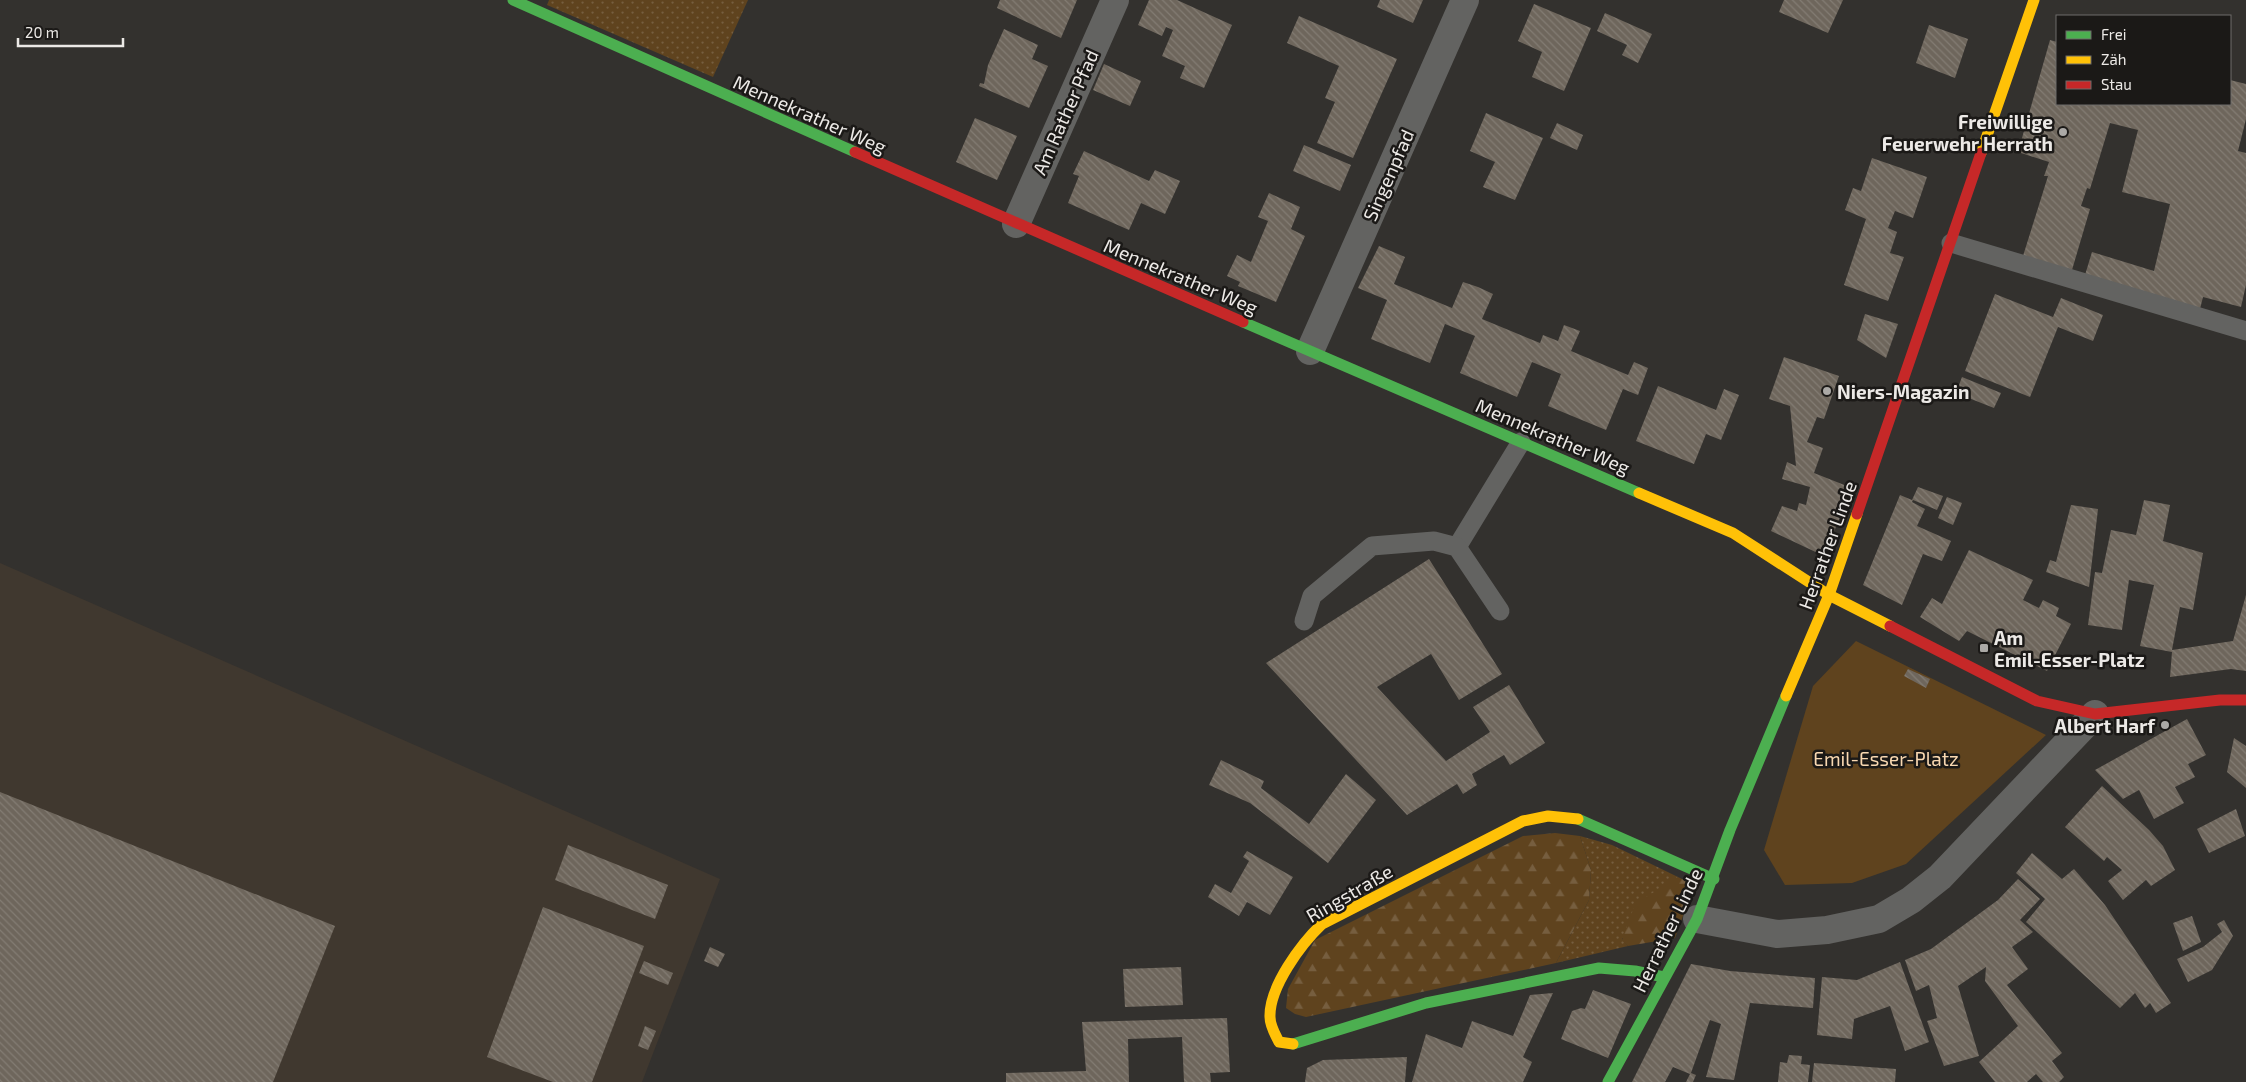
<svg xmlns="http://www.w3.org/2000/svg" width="2246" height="1082" font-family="'Exo 2',sans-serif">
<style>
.built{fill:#40382f}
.grass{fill:url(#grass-dots)}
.forest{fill:url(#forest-firs)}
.park{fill:#5f431e}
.building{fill:url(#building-back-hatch)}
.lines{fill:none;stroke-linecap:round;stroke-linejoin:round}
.lane{stroke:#636361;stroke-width:19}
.street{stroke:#636361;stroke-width:28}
.fast{stroke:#4caf50;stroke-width:11}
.slow{stroke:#ffc107;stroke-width:11}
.jam{stroke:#c62828;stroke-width:11}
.poi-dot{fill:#aba9a6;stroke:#1b1917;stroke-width:2}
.labels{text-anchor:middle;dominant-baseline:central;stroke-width:5;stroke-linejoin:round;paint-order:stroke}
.street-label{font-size:19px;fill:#ece9e6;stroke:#1b1917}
.poi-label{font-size:19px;font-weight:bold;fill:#ece9e6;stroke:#1b1917;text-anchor:end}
.park-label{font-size:19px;fill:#f9d8b1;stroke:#1b1917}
</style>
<defs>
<pattern id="grass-dots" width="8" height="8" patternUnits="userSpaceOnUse" patternTransform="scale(1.25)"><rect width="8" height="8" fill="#5f431e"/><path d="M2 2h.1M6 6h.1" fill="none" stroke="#765e3f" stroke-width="1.8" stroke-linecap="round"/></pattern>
<pattern id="forest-firs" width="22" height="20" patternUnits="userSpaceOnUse" patternTransform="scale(1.25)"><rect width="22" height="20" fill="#5f431e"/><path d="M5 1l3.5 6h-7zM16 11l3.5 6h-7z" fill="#765e3f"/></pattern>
<pattern id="building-back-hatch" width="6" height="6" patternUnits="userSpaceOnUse" patternTransform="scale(1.25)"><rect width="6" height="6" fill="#6e665c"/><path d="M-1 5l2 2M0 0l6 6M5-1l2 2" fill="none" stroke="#837c73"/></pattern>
</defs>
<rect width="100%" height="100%" fill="#33312e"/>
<!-- built -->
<path class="built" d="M 0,563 L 720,879 L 642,1082 L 0,1082 Z"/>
<!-- grass -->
<g class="grass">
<path d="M 549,0 L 748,0 L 713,77 L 547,5 Z"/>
<path d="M 1580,836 L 1612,845 L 1678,877 L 1622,939 L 1628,946 L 1556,963 L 1589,900 L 1591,870 Z"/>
</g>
<!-- forest -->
<g class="forest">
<path d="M 1555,833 L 1580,836 L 1591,870 L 1589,900 L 1556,963 L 1306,1017 L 1295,1014 L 1286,1008 L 1288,989 L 1315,940 L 1523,836 Z"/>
<path d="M 1678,877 L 1694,885 L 1675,938 L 1628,946 L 1622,940 L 1635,904 Z"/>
</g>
<!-- park -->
<path class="park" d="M 1856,641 L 2046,735 L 1906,864 L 1852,883 L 1785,885 L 1764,850 L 1813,686 Z"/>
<!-- building -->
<g class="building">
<path d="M 1000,0 L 1077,0 L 1061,38 L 997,8 Z"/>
<path d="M 1149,0 L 1177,0 L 1232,25 L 1204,88 L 1180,78 L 1185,66 L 1162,56 L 1173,30 L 1166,27 L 1162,36 L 1138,25 Z"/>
<path d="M 1380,0 L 1423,0 L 1413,23 L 1377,7 Z"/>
<path d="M 1784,0 L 1843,0 L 1828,33 L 1779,12 Z"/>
<path d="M 1534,4 L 1591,28 L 1564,91 L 1532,77 L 1542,52 L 1518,41 Z"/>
<path d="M 1605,13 L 1652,34 L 1638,63 L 1622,55 L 1627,45 L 1597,31 Z"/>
<path d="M 1299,16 L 1397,59 L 1353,158 L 1317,143 L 1335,102 L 1325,98 L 1339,66 L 1287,43 Z"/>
<path d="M 1929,25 L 1968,39 L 1955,78 L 1916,63 Z"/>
<path d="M 1004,29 L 1038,45 L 1032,59 L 1048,66 L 1029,108 L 979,86 L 980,83 L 984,84 L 988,65 Z"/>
<path d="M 2050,40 L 2057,42 L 2057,104 L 2230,104 L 2230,80 L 2246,84 L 2246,119 L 2238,151 L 2246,153 L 2246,285 L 2241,307 L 2203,297 L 2200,309 L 2085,275 L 2092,252 L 2154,271 L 2170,204 L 2122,192 L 2138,130 L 2110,123 L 2090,189 L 2087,188 L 2081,206 L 2090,209 L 2072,270 L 2023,256 L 2048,176 L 2044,176 L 2049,162 L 2018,152 Z"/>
<path d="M 1104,64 L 1141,81 L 1130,106 L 1093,90 Z"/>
<path d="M 1486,113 L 1543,138 L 1515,200 L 1483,187 L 1495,162 L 1470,151 Z"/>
<path d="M 975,118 L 1017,136 L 997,180 L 956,162 Z"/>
<path d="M 1557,123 L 1583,135 L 1577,150 L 1550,138 Z"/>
<path d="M 1304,145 L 1351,165 L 1340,191 L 1293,171 Z"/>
<path d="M 1084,151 L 1149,181 L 1155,170 L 1180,181 L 1165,214 L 1141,203 L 1129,230 L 1068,203 L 1079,176 L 1073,174 Z"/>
<path d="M 1872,158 L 1927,177 L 1913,218 L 1895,211 L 1888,228 L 1897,232 L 1890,253 L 1904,257 L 1888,301 L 1844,285 L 1866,219 L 1845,210 L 1853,188 L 1861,191 Z"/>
<path d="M 1269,193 L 1300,207 L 1291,229 L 1305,236 L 1276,302 L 1238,286 L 1240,282 L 1227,276 L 1237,255 L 1251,262 L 1268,221 L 1258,217 Z"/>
<path d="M 1379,246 L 1405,257 L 1394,284 L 1452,308 L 1463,282 L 1478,287 L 1493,294 L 1482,319 L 1540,343 L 1543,335 L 1558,341 L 1564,325 L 1580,331 L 1571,351 L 1628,375 L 1634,362 L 1648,368 L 1638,395 L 1623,389 L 1606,430 L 1548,406 L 1561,374 L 1532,362 L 1517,397 L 1460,373 L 1475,336 L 1445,324 L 1430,363 L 1371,339 L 1387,300 L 1358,288 Z"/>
<path d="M 1995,294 L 2053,317 L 2061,298 L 2103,315 L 2093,341 L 2058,327 L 2030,397 L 1965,371 Z"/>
<path d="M 1865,314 L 1898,324 L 1886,358 L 1857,340 Z"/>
<path d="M 1784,357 L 1839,376 L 1824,419 L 1817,417 L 1807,442 L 1823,448 L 1814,473 L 1852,488 L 1824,556 L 1771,531 L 1782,506 L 1797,511 L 1799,503 L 1806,505 L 1810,487 L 1782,479 L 1787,462 L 1796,466 L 1790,406 L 1769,399 Z"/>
<path d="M 1962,377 L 2001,393 L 1994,408 L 1956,393 Z"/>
<path d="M 1658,386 L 1716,410 L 1724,389 L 1739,395 L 1721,440 L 1706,434 L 1694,464 L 1636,441 Z"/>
<path d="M 1918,487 L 1943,496 L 1937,510 L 1913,500 L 1912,502 L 1925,509 L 1917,526 L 1951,541 L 1942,561 L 1923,554 L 1902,605 L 1863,585 L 1900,495 L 1912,500 Z"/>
<path d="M 1947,497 L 1962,503 L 1953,525 L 1938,518 Z"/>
<path d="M 2144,500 L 2170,505 L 2163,541 L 2203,553 L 2193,610 L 2180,607 L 2172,650 L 2233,641 L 2246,595 L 2246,671 L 2231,669 L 2170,677 L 2172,652 L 2140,646 L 2154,585 L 2129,580 L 2122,630 L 2088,625 L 2095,572 L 2102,573 L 2111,530 L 2136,535 Z"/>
<path d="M 2071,505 L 2098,509 L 2089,587 L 2046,572 L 2050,560 L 2056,562 Z"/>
<path d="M 1969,550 L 2033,580 L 2023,600 L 2039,608 L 2043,600 L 2059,608 L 2056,616 L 2071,624 L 2047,671 L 1967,631 L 1959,641 L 1920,617 L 1932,598 L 1942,604 Z"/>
<path d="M 1429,559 L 1502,674 L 1459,700 L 1431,654 L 1377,687 L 1446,761 L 1490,732 L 1473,707 L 1509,685 L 1545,743 L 1510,765 L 1504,755 L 1472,774 L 1477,785 L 1463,794 L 1457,784 L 1407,815 L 1266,663 Z"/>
<path d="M 1908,669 L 1930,679 L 1926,688 L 1904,676 Z"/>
<path d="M 2187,719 L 2206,755 L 2188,764 L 2195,777 L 2175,787 L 2184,803 L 2154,819 L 2139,790 L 2123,799 L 2095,770 Z"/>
<path d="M 2234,738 L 2246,746 L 2246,788 L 2227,772 Z"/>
<path d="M 1221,760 L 1264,781 L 1261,788 L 1309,824 L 1346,774 L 1376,800 L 1328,863 L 1250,803 L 1209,785 Z"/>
<path d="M 2102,786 L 2149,830 L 2163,846 L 2175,870 L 2151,886 L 2146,880 L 2123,900 L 2108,881 L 2122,870 L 2107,857 L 2104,861 L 2065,827 Z"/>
<path d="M 0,792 L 335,926 L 273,1082 L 0,1082 Z"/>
<path d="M 2236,809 L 2245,836 L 2209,853 L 2197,829 Z"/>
<path d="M 568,845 L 668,885 L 655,919 L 555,880 Z"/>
<path d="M 1247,851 L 1293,877 L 1270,915 L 1247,902 L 1239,916 L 1208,897 L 1215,884 L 1231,893 L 1249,861 L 1243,857 Z"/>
<path d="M 2032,853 L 2062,879 L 2074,869 L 2105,905 L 2171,1003 L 2156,1013 L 2150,1003 L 2145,1008 L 2135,993 L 2120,1008 L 2026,922 L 2045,899 L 2016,873 Z"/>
<path d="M 2018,879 L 2040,899 L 2020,920 L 2033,932 L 2012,947 L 2028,969 L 2007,985 L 2062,1053 L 2052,1061 L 2064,1077 L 2059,1082 L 2043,1082 L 2036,1074 L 2027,1082 L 1995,1082 L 1979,1062 L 2018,1026 L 1985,981 L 1986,967 L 1958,986 L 1979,1056 L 1944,1066 L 1927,1021 L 1937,1018 L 1929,985 L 1916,991 L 1905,960 L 1931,949 L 1998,900 Z"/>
<path d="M 543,907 L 644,946 L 592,1082 L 553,1082 L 487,1057 Z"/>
<path d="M 2192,916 L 2201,942 L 2183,951 L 2173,923 Z"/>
<path d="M 2224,920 L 2233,936 L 2212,970 L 2188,982 L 2177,959 L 2203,947 L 2222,932 L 2217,924 Z"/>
<path d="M 710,947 L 725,954 L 718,967 L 704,961 Z"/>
<path d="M 644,961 L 673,973 L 668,985 L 639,973 Z"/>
<path d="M 1900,962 L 1929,1042 L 1905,1051 L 1890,1006 L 1854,1019 L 1852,1039 L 1817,1035 L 1822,977 L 1857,980 Z"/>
<path d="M 1691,964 L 1730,971 L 1815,978 L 1813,1008 L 1750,1003 L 1734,1080 L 1706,1077 L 1721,1024 L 1710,1020 L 1691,1073 L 1696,1075 L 1693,1082 L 1686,1082 L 1690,1074 L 1673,1067 L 1665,1082 L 1632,1082 Z"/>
<path d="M 1181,967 L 1183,1005 L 1125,1007 L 1123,969 Z"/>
<path d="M 1593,990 L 1631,1004 L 1608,1058 L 1561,1039 L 1572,1011 L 1581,1008 L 1585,1009 Z"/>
<path d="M 1553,993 L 1523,1057 L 1532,1062 L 1523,1082 L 1412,1082 L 1426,1034 L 1462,1048 L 1472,1021 L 1513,1036 L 1530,995 Z"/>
<path d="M 1227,1018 L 1230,1072 L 1210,1073 L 1211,1082 L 1184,1082 L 1182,1037 L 1128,1039 L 1129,1082 L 1006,1082 L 1006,1073 L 1086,1071 L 1082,1022 Z"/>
<path d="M 645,1026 L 656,1031 L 648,1050 L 638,1046 Z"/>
<path d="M 1789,1055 L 1802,1056 L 1801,1064 L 1810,1065 L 1808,1082 L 1778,1082 L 1780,1062 L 1787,1063 Z"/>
<path d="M 1407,1057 L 1405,1082 L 1305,1082 L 1307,1068 L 1323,1060 Z"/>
<path d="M 1814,1063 L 1896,1069 L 1895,1082 L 1812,1082 Z"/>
</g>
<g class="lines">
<!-- lane -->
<g class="lane">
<path d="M 1951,243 L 2246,331"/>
<path d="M 1457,547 L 1521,442"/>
<path d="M 1304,621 L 1312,596 L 1372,546 L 1434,541 L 1457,547 L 1500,611"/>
</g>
<!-- street -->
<g class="street">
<path d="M 1016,224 L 1115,0"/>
<path d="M 1310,351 L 1465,0"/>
<path d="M 1697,919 L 1777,934 L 1827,930 L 1879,919 L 1911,900 L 1940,877 L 2095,714"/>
</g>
<!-- fast -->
<g class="fast">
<path d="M 513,0 L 855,152"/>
<path d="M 1243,322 L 1639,493"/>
<path d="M 1578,819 L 1714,879"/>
<path d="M 1293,1044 L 1426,1003 L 1599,968 L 1635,971 L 1664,977"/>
<path d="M 1608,1082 L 1697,919 L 1730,830 L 1786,696"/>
</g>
<!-- slow -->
<g class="slow">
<path d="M 1981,153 L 2034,0"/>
<path d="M 1639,493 L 1733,533 L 1829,595 L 1890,626"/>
<path d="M 1786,696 L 1829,595 L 1857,514"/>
<path d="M 1293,1044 L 1279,1042 C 1275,1034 1270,1026 1270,1017 C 1269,987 1301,944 1322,924 L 1523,821 L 1548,816 L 1578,819"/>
</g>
<!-- jam -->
<g class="jam">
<path d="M 855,152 L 1243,322"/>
<path d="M 1857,514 L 1981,153"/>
<path d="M 1890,626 L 2037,701 L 2095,714 L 2220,700 L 2246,700"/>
</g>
</g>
<!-- markers -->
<g class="poi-dot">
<circle cx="2063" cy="132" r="5"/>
<circle cx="1827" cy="391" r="5"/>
<rect x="1979" y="643" width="10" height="10" rx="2.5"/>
<circle cx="2165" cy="725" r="5"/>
</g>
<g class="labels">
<!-- street labels -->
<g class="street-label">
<text transform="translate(1065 112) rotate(-66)">Am Rather Pfad</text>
<text transform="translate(810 114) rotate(24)">Mennekrather Weg</text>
<text transform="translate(1388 175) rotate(-66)">Singenpfad</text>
<text transform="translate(1181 276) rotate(23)">Mennekrather Weg</text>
<text transform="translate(1553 436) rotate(23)">Mennekrather Weg</text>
<text transform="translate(1827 545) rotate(-70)">Herrather Linde</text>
<text transform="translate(1349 893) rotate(-30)">Ringstraße</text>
<text transform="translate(1667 930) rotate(-64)">Herrather Linde</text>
</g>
<!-- poi labels -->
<g class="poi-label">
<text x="2053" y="121">Freiwillige<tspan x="2053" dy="22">Feuerwehr Herrath</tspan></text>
<text x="1837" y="391" text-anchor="start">Niers-Magazin</text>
<text x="1994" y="637" text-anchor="start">Am<tspan x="1994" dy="22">Emil-Esser-Platz</tspan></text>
<text x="2155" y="725">Albert Harf</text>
</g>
<!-- park labels -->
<g class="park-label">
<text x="1886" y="758">Emil-Esser-Platz</text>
</g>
</g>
<!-- legend -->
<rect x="2056" y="15" width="175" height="90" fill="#1b1917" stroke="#6f6c6a"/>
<rect x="2066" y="31" width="25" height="8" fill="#4caf50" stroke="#6f6c6a"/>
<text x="2101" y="40" font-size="15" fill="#ece9e6">Frei</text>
<rect x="2066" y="56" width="25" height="8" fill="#ffc107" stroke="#6f6c6a"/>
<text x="2101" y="65" font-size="15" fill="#ece9e6">Zäh</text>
<rect x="2066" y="81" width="25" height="8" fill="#c62828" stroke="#6f6c6a"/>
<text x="2101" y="90" font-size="15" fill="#ece9e6">Stau</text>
<!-- scale -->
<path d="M18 38v8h105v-8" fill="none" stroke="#ece9e6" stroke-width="2.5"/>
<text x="25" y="38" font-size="15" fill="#ece9e6" stroke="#1b1917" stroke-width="4" paint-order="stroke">20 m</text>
</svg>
